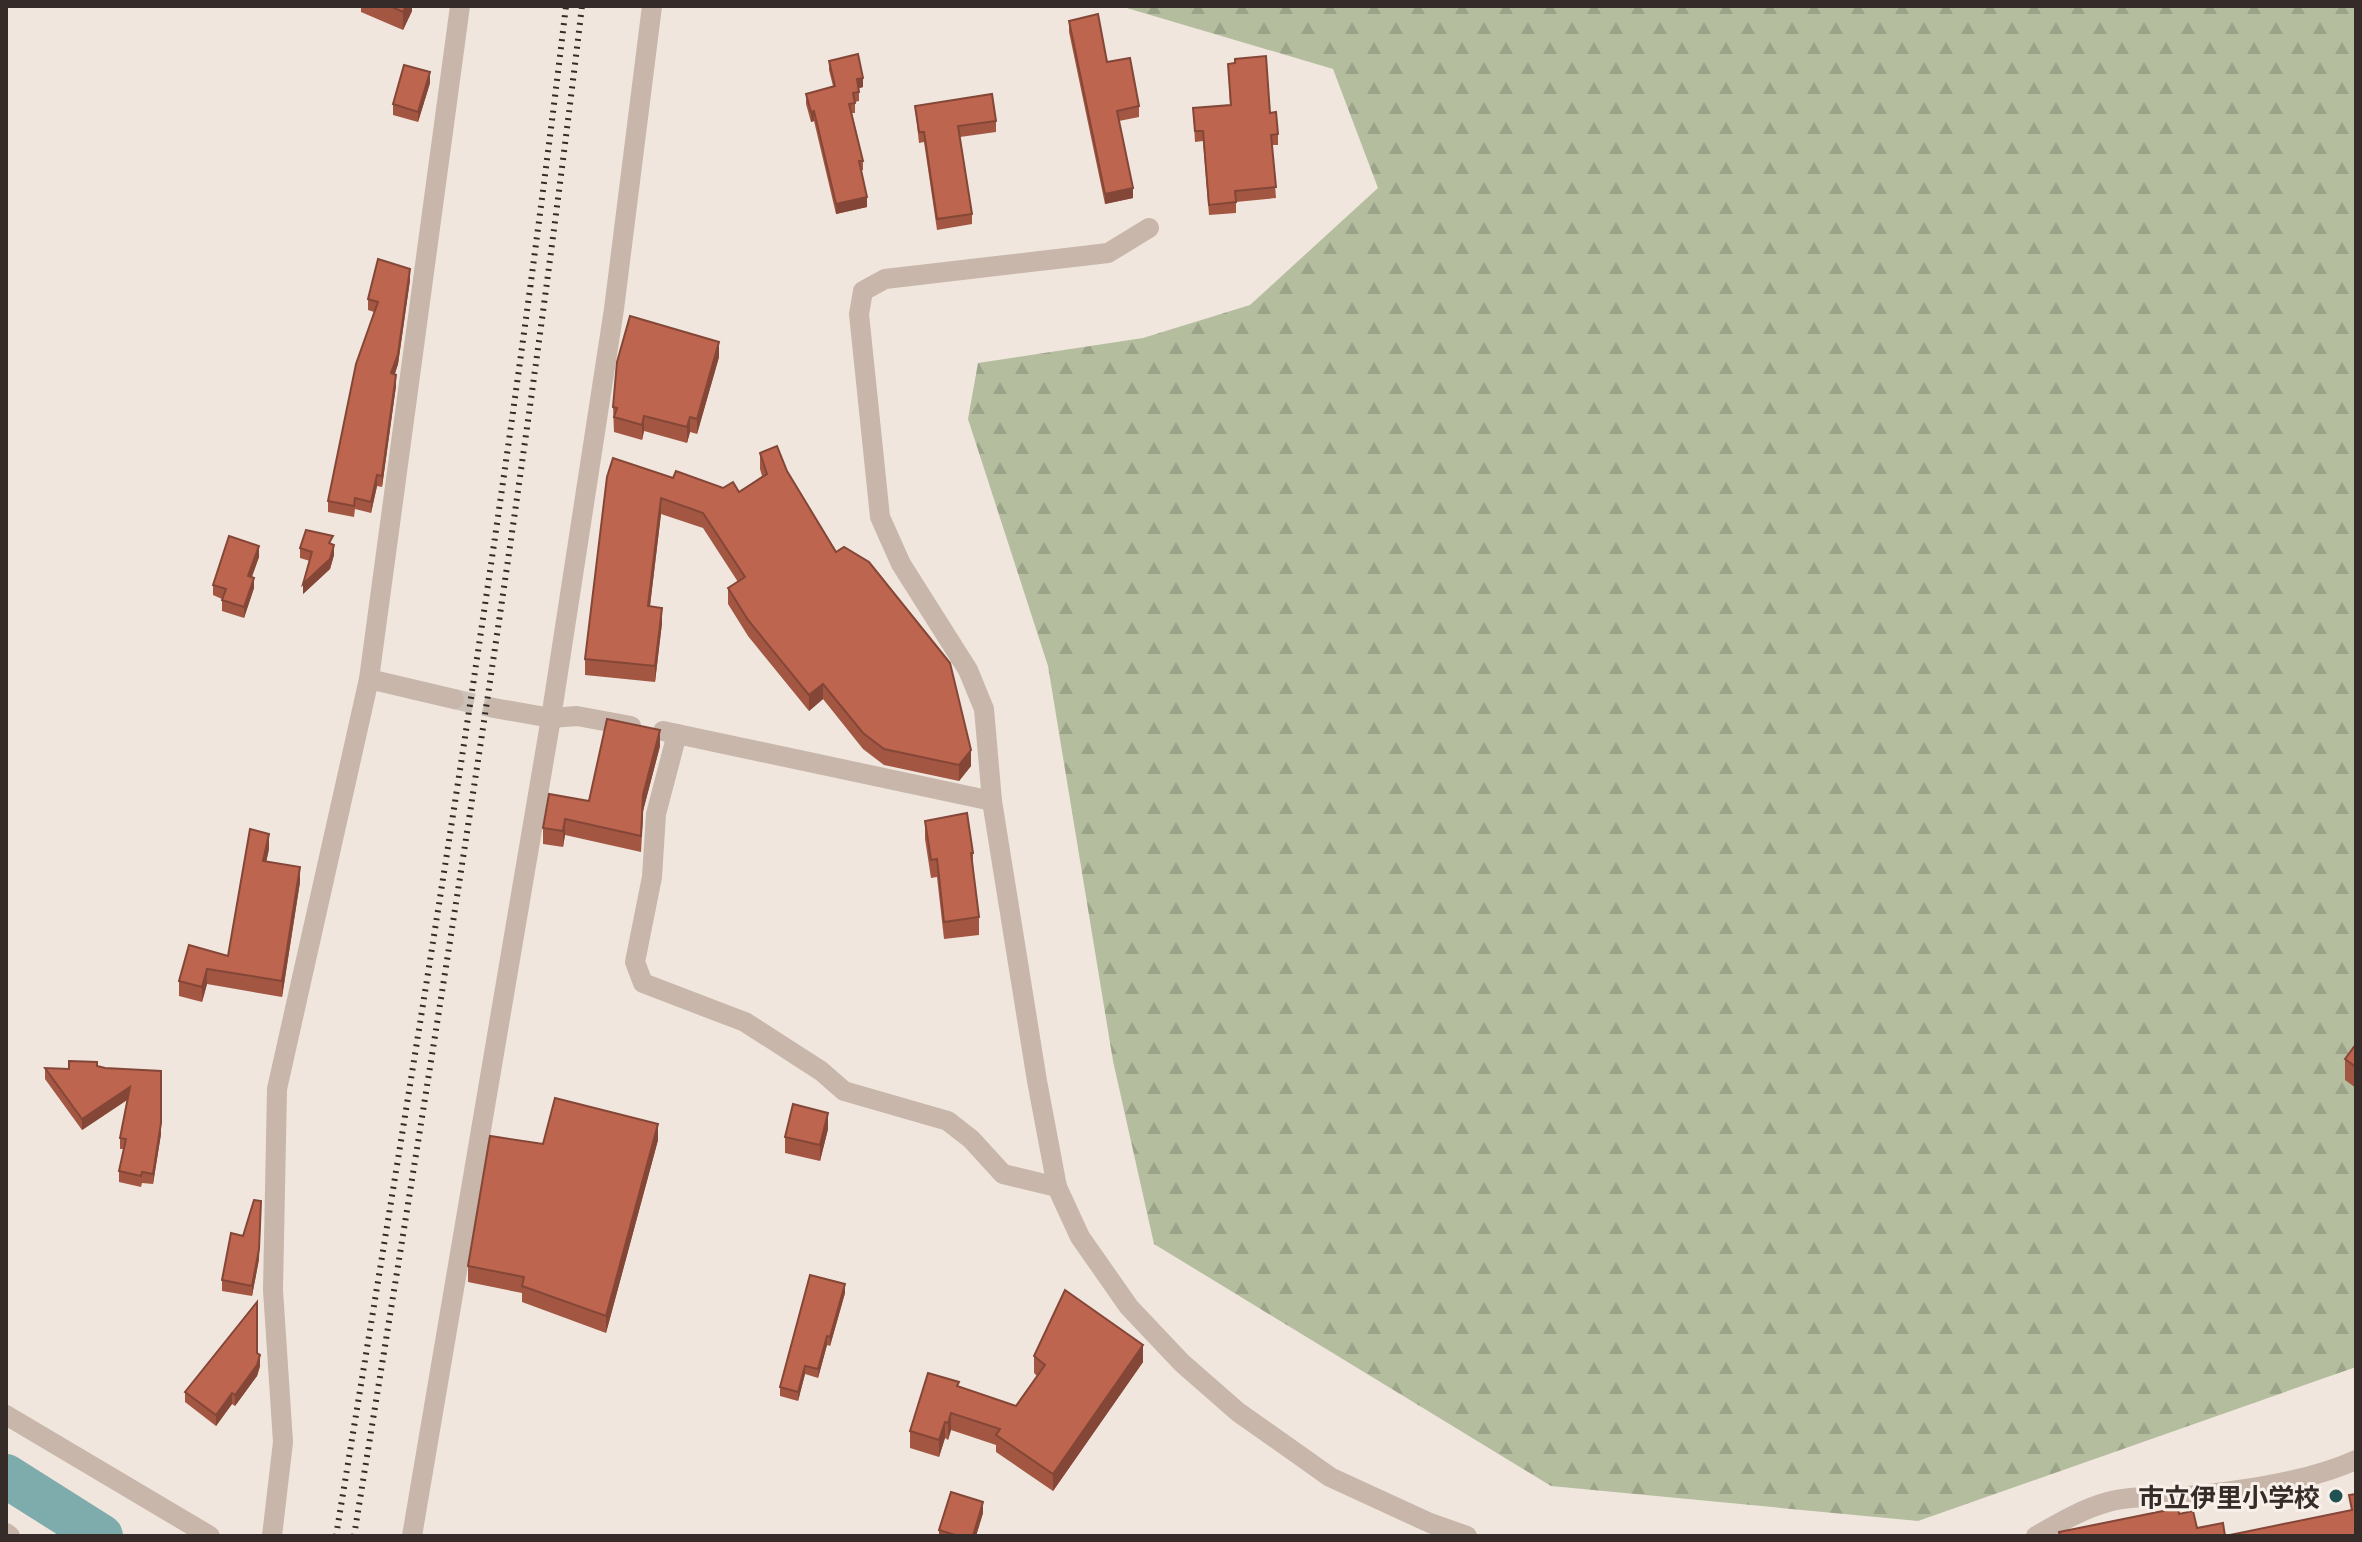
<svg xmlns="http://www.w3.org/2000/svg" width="2362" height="1542" font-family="'Exo 2','Noto Sans JP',sans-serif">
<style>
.forest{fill:url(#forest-firs)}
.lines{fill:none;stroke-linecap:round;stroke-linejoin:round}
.river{stroke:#7eabab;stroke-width:44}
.minor-tunnel{stroke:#cbc1b9;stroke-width:20;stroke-dasharray:20 10;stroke-linecap:butt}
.minor{stroke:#c7b6a9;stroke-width:20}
.rail{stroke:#352c29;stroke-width:6;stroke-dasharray:2 6;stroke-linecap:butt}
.wall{fill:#a35743}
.shaded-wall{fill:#844737}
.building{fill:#bd654e;stroke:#844737;stroke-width:2}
.poi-dot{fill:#215253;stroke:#f8f0e9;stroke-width:3}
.labels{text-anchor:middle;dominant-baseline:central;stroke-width:6;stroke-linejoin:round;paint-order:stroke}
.poi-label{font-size:26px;font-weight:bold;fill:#352c29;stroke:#f8f0e9;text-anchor:end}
</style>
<defs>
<pattern id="forest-firs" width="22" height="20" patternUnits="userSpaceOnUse" patternTransform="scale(2)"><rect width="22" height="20" fill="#b4be9e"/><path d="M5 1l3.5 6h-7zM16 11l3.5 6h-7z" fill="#9ba388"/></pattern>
</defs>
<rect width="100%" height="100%" fill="#f0e6dd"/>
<!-- forest -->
<path class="forest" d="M 1120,6 L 2356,6 L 2356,1367 L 1918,1521 L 1551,1486 L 1154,1244 L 1113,1061 L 1048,666 L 968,419 L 978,363 L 1143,338 L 1250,305 L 1378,188 L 1333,69 Z"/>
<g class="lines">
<!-- river -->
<path class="river" d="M 6,1476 L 101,1536"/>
<!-- minor-tunnel -->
<path class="minor-tunnel" d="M 454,699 L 494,708"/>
<!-- minor -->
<g class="minor">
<path d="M 1149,228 L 1108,253 L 885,279 L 863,291 L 859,314 L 880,517 L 901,564 L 968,670 L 984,709 L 992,801 L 1037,1081 L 1057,1187 L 1080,1237 L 1129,1307 L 1182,1363 L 1238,1412 L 1330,1477 L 1430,1523 L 1467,1536"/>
<path d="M 369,679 L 454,699"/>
<path d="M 494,708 L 551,718 L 577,716 L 631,726"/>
<path d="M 663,731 L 992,801"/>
<path d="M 677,734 L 656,814 L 652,877 L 635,962 L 643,983 L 745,1022 L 821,1071 L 844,1091 L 948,1121 L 971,1139 L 1003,1174 L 1057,1187"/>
<path d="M 6,1415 L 210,1536"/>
<path d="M 6,1533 L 10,1536"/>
<path d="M 272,1536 L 283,1442 L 273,1290 L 277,1089 L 369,679 L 460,6"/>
<path d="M 412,1536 L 551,718 L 614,309 L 652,6"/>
<path d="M 2036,1536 C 2059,1523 2082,1509 2108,1502 C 2132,1495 2162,1498 2188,1496 C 2242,1491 2307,1482 2356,1460"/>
</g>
<!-- rail -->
<g class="rail">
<path d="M 336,1536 C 420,1027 505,518 566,6"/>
<path d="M 354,1536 C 437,1027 521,518 582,6"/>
</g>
</g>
<!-- wall -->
<g class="wall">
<path d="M 361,6 L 412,6 L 412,11 L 403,30 L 361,12 Z"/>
<path d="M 1069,21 L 1107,62 L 1139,106 L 1139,117 L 1119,121 L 1133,198 L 1105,204 L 1069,32 Z"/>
<path d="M 829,61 L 863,87 L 859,88 L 859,101 L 855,102 L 855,113 L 852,113 L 863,161 L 863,170 L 861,171 L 867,207 L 836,214 L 814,121 L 811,122 L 806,104 L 806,94 L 833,86 L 829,70 Z"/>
<path d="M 1228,64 L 1270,113 L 1278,134 L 1278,145 L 1272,145 L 1276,198 L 1236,202 L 1236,213 L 1209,215 L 1203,141 L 1195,142 L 1193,108 L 1230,105 Z"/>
<path d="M 430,83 L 418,122 L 393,115 L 393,104 Z"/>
<path d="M 915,106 L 996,121 L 996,132 L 960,137 L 972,214 L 972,224 L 937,230 L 924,142 L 919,143 Z"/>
<path d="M 410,280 L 398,364 L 395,374 L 396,386 L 382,487 L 377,486 L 371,513 L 355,509 L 354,517 L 328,512 L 328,501 L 374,312 L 368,310 L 368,299 Z"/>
<path d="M 719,357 L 697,434 L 690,432 L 687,443 L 644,431 L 642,440 L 614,432 L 613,407 Z"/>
<path d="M 760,453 L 787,471 L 836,552 L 971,766 L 959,781 L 884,765 L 863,749 L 823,699 L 809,711 L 748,636 L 728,604 L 728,588 L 738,582 L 703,528 L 661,514 L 650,606 L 662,623 L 655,682 L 585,675 L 585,659 L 607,477 L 673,478 L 739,492 L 762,476 L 760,469 Z"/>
<path d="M 333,545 L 334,555 L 330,569 L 303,594 L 310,561 L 300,558 L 300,548 Z"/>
<path d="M 259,557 L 252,577 L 254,588 L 244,618 L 222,611 L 222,599 L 213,595 L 213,585 Z"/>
<path d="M 660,746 L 643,811 L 641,852 L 565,835 L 563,847 L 543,844 L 543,828 L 589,801 Z"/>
<path d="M 925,821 L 973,853 L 973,871 L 979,917 L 979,935 L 944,939 L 937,877 L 931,878 L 925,839 Z"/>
<path d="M 269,849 L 266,862 L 300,882 L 282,997 L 207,984 L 202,1002 L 179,996 L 179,981 L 228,956 Z"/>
<path d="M 2356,1044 L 2356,1088 L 2345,1080 L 2345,1059 Z"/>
<path d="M 97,1066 L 161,1134 L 153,1184 L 142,1183 L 141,1187 L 119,1182 L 119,1171 L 124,1149 L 120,1149 L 120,1138 L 127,1100 L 82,1130 L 45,1079 L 45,1068 L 69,1069 Z"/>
<path d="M 828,1129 L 820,1161 L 785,1153 L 785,1137 Z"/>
<path d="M 658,1140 L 606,1333 L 522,1302 L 522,1293 L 468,1282 L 468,1266 L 543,1144 Z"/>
<path d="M 259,1259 L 252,1296 L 222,1291 L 222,1280 Z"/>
<path d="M 845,1293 L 830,1346 L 827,1345 L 818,1378 L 805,1374 L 798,1401 L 780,1396 L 780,1387 Z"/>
<path d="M 257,1353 L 260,1366 L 257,1376 L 235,1406 L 232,1404 L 216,1426 L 185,1402 L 185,1392 Z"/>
<path d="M 1034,1356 L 1143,1362 L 1053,1491 L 996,1452 L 996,1445 L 951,1430 L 948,1440 L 945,1438 L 939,1457 L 910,1448 L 910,1431 L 959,1387 L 1016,1406 L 1037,1376 L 1034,1373 Z"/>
<path d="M 983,1513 L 976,1536 L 939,1536 L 939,1530 Z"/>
</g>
<!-- shaded-wall -->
<g class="shaded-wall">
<path d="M 406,6 L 412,6 L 412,11 L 403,30 L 403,12 Z"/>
<path d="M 430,72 L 430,83 L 418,122 L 418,112 Z"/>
<path d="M 863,78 L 863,87 L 857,89 L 857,79 Z"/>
<path d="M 814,111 L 814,121 L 811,122 L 811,112 Z"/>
<path d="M 1133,188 L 1133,198 L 1105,204 L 1105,194 Z"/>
<path d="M 867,197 L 867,207 L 836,214 L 836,204 Z"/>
<path d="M 410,269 L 410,280 L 398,364 L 391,384 L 391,373 Z"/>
<path d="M 719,342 L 719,357 L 697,434 L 697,419 Z"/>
<path d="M 396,375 L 396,386 L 382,487 L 382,476 Z"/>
<path d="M 644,416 L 644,431 L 642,440 L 642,425 Z"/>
<path d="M 690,417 L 690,432 L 687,443 L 687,427 Z"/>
<path d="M 377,475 L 377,486 L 371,513 L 371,502 Z"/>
<path d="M 661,498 L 661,514 L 648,622 L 648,606 Z"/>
<path d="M 334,545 L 334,555 L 330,569 L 303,594 L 303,584 Z"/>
<path d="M 259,546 L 259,557 L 248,586 L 248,576 Z"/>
<path d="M 254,578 L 254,588 L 244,618 L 244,607 Z"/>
<path d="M 662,608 L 662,623 L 655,682 L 655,666 Z"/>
<path d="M 823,684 L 823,699 L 809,711 L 809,695 Z"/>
<path d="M 660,730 L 660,746 L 643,811 L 641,852 L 643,795 Z"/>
<path d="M 971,750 L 971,766 L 959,781 L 959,765 Z"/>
<path d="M 565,819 L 565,835 L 563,847 L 563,831 Z"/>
<path d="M 269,834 L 269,849 L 263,876 L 263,861 Z"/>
<path d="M 300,867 L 300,882 L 282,997 L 282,981 Z"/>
<path d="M 207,969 L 207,984 L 202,1002 L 202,987 Z"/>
<path d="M 130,1087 L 130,1098 L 82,1130 L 82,1119 Z"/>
<path d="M 828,1113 L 828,1129 L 820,1161 L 820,1145 Z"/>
<path d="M 161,1123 L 161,1134 L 153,1184 L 153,1174 Z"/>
<path d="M 658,1124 L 658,1140 L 606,1333 L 606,1316 Z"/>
<path d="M 261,1212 L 259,1259 L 252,1296 L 252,1286 Z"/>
<path d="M 845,1284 L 845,1293 L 830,1346 L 830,1337 Z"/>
<path d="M 827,1336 L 827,1345 L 818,1378 L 818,1369 Z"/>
<path d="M 1143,1345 L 1143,1362 L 1053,1491 L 1053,1474 Z"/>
<path d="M 260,1355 L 260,1366 L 257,1376 L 235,1406 L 235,1395 Z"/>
<path d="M 805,1366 L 805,1374 L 798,1401 L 798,1392 Z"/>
<path d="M 232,1393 L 232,1404 L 216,1426 L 216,1415 Z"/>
<path d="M 951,1413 L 951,1430 L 948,1440 L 948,1423 Z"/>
<path d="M 945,1422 L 945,1438 L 939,1457 L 939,1440 Z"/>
<path d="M 983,1502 L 983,1513 L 976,1536 L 973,1536 Z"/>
</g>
<!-- building -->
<g class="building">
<path d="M 390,6 L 406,6 L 403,12 Z"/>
<path d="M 1098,14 L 1107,62 L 1130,58 L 1139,106 L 1117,111 L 1133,188 L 1105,194 L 1069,21 Z"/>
<path d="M 858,54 L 863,78 L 857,79 L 859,92 L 853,93 L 855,103 L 849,104 L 863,161 L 859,161 L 867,197 L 836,204 L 814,111 L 811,112 L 806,94 L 835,86 L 829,61 Z"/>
<path d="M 1266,56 L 1270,113 L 1276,112 L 1278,134 L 1271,135 L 1276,187 L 1235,191 L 1236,202 L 1209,205 L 1203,131 L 1195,131 L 1193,108 L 1231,105 L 1228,64 L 1235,63 L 1235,59 Z"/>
<path d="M 404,65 L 430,72 L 418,112 L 393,104 Z"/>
<path d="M 992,94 L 996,121 L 958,126 L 972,214 L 937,219 L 924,132 L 919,132 L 915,106 Z"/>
<path d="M 378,259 L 410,269 L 398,354 L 391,373 L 396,375 L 382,476 L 377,475 L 371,502 L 355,498 L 354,506 L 328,501 L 356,364 L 378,302 L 368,299 Z"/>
<path d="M 630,316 L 719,342 L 697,419 L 690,417 L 687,427 L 644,416 L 642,425 L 614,417 L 617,408 L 613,407 L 617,362 Z"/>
<path d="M 777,446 L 787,471 L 836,552 L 844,547 L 869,562 L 950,663 L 971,750 L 959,765 L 884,749 L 863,733 L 823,684 L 809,695 L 748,620 L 728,588 L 745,577 L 703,513 L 661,498 L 648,606 L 662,608 L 655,666 L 585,659 L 607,477 L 613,458 L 673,478 L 676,471 L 723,488 L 733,482 L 739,492 L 767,474 L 760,453 Z"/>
<path d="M 306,530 L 333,536 L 329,543 L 334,545 L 330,559 L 303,584 L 312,552 L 300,548 Z"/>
<path d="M 229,536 L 259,546 L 248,576 L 254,578 L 244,607 L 222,600 L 226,589 L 213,585 Z"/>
<path d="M 607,719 L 660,730 L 643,795 L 641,836 L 565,819 L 563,831 L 543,828 L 549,794 L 589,801 Z"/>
<path d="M 967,813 L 973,853 L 971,853 L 979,917 L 944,922 L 937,859 L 931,860 L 925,821 Z"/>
<path d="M 250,829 L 269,834 L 263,861 L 300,867 L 282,981 L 207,969 L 202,987 L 179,981 L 189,945 L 228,956 Z"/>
<path d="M 2356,1044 L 2356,1067 L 2345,1059 Z"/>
<path d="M 69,1061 L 97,1062 L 97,1066 L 105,1068 L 161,1071 L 161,1123 L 153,1174 L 142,1172 L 141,1176 L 119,1171 L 126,1139 L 120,1138 L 130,1087 L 82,1119 L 45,1068 L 69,1069 Z"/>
<path d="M 555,1098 L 658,1124 L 606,1316 L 522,1286 L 524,1277 L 468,1266 L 490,1136 L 543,1144 Z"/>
<path d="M 793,1104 L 828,1113 L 820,1145 L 785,1137 Z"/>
<path d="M 254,1200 L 261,1201 L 259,1249 L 252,1286 L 222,1280 L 231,1233 L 243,1236 Z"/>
<path d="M 810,1275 L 845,1284 L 830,1337 L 827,1336 L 818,1369 L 805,1366 L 798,1392 L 780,1387 Z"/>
<path d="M 1065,1290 L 1143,1345 L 1053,1474 L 996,1435 L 1000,1429 L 951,1413 L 948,1423 L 945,1422 L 939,1440 L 910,1431 L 928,1373 L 959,1382 L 957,1386 L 1016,1406 L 1045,1365 L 1034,1356 Z"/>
<path d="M 257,1302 L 257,1353 L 260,1355 L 257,1365 L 235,1395 L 232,1393 L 216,1415 L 185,1392 Z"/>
<path d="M 951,1492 L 983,1502 L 973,1536 L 958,1536 L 939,1530 Z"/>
<path d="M 2356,1494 L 2356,1536 L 2060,1536 L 2059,1532 L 2178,1508 L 2179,1514 L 2193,1511 L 2197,1528 L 2223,1523 L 2225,1536 L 2352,1510 L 2349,1495 Z"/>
</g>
<!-- markers -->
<circle class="poi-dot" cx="2336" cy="1496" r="8"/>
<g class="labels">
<!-- poi labels -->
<g class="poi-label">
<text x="2320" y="1496">市立伊里小学校</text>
</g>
</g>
<!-- border -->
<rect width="2362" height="1542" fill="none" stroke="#352c29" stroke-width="16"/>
</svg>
